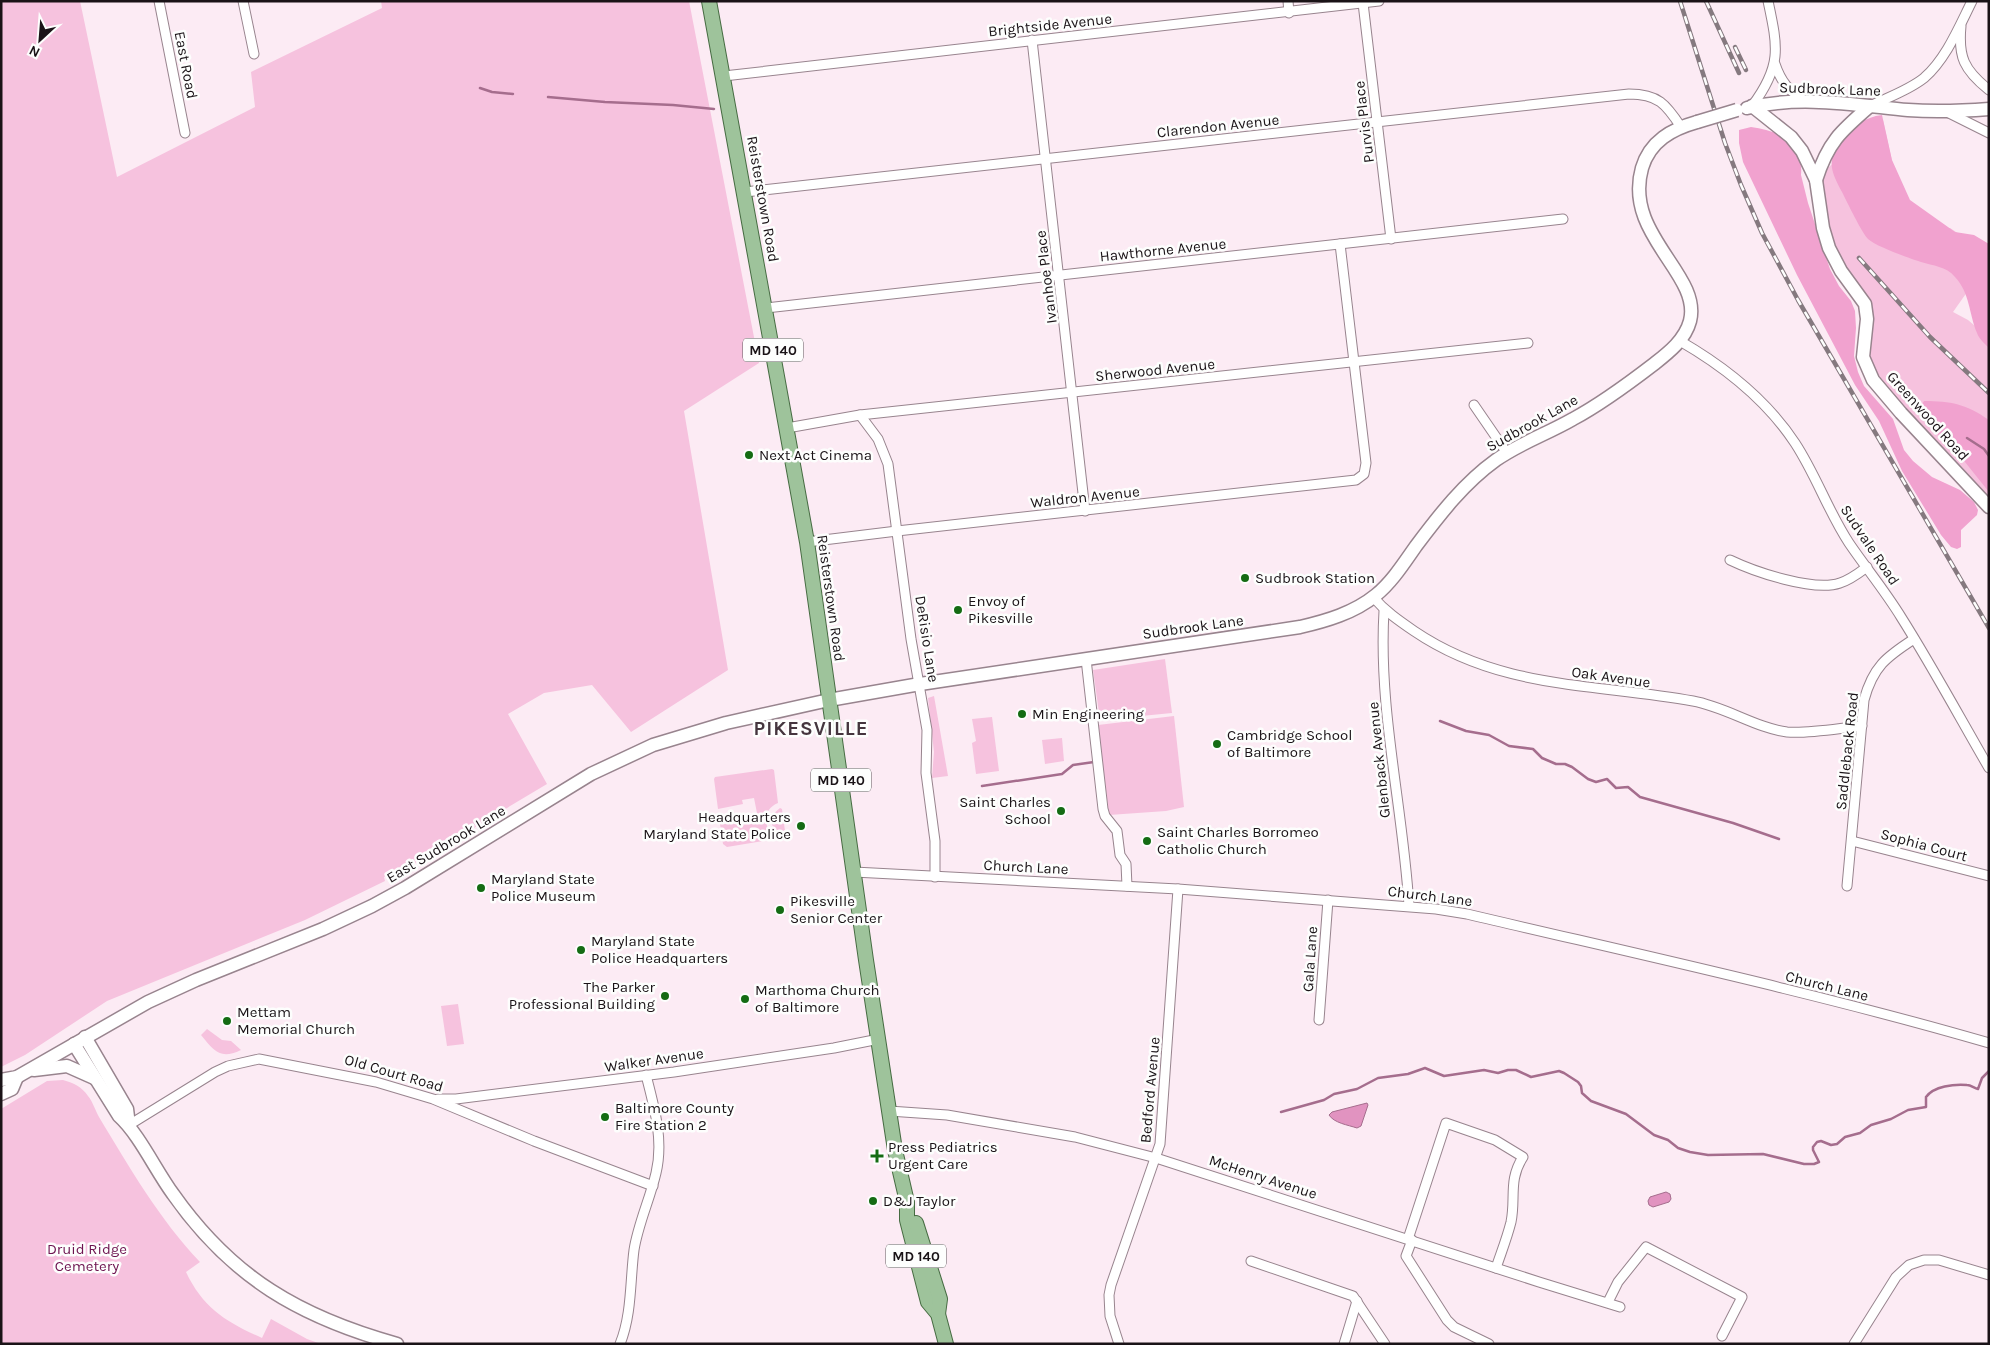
<svg xmlns="http://www.w3.org/2000/svg" width="1990" height="1345" font-family="Karla,sans-serif">
<style>
.green{fill:#f6c2de}
.forest{fill:#f1a2cf}
.water{fill:#e193c0;stroke:#a56d8d}
.lines{fill:none;stroke-linecap:round;stroke-linejoin:round}
.stream{stroke:#a56d8d;stroke-width:2.5}
.street-casing{stroke:#98848e;stroke-width:11}
.secondary-casing{stroke:#98848e;stroke-width:15}
.primary-casing{stroke:#466b42;stroke-width:16}
.street{stroke:#fff;stroke-width:9}
.secondary{stroke:#fff;stroke-width:12}
.primary{stroke:#9ec39b;stroke-width:14}
.rail-casing{stroke:#85797f;stroke-width:4.5}
.rail{stroke:#fdfefd;stroke-width:2.5;stroke-dasharray:8;stroke-linecap:butt}
.secondary-bridge-casing{stroke:#98848e;stroke-width:15;stroke-linecap:butt}
.secondary-bridge{stroke:#fff;stroke-width:12}
.poi-dot{fill:#146b13;stroke:#fdfefd;stroke-width:2}
.labels{text-anchor:middle;dominant-baseline:central;stroke-width:5;stroke-linejoin:round;paint-order:stroke}
.shield{fill:#fdfefd;stroke:#5e5a5c;stroke-width:1}
.shield-label{font-size:14px;font-weight:bold;fill:#1a1317}
.street-label{font-size:15px;fill:#1a1317;stroke:#fdfefd}
.poi-label{font-size:15px;fill:#1a1317;stroke:#fdfefd;text-anchor:start}
.park-label{font-size:15px;fill:#6d1350;stroke:#fdfefd}
.district-label{font-size:20px;font-weight:bold;letter-spacing:1px;fill:#45353e;stroke:#fdfefd}
</style>
<rect width="100%" height="100%" fill="#fcebf4"/>
<!-- green -->
<g class="green">
<path d="M 1,1 L 80,1 L 117,177 L 255,107 L 251,72 L 382,8 L 381,1 L 689,1 L 759,363 L 684,411 L 728,670 L 631,732 L 592,685 L 544,693 L 508,714 L 547,784 L 400,872 L 398,869 L 384,877 L 385,881 L 305,920 L 107,1001 L 25,1055 L 1,1067 Z"/>
<path d="M 1883,120 L 1894,170 L 1895,238 L 1950,228 L 1989,254 L 1989,261 L 1953,312 L 1968,320 L 1989,338 L 1989,499 L 1905,410 L 1877,377 L 1869,356 L 1872,310 L 1870,302 L 1845,267 L 1833,247 L 1824,206 L 1822,173 Z"/>
<path d="M 1165,659 L 1172,713 L 1100,720 L 1093,670 Z"/>
<path d="M 934,696 L 948,776 L 932,778 L 934,752 L 928,698 Z"/>
<path d="M 1174,716 L 1184,807 L 1166,811 L 1109,815 L 1098,725 Z"/>
<path d="M 992,717 L 999,771 L 976,774 L 972,743 L 976,741 L 972,719 Z"/>
<path d="M 1062,738 L 1064,761 L 1045,764 L 1042,740 Z"/>
<path d="M 772,769 L 774,770 L 778,803 C 766,808 763,819 769,831 L 763,841 L 727,847 L 723,844 L 719,817 L 743,813 L 744,816 L 757,813 L 754,798 L 742,800 L 743,804 L 718,809 L 714,779 L 715,777 Z"/>
<path d="M 780,808 L 782,809 L 785,831 L 784,833 L 779,833 L 772,825 L 772,815 Z"/>
<path d="M 458,1004 L 464,1044 L 447,1046 L 441,1006 Z"/>
<path d="M 207,1029 L 222,1040 L 231,1041 L 241,1050 C 220,1060 214,1051 201,1035 Z"/>
<path d="M 63,1080 C 74,1083 82,1087 88,1096 C 93,1102 95,1110 99,1117 C 129,1167 160,1220 200,1262 L 186,1272 C 203,1308 226,1322 262,1338 L 271,1319 L 307,1339 L 321,1344 L 1,1344 L 1,1109 L 47,1081 Z"/>
</g>
<!-- forest -->
<g class="forest">
<path d="M 1882,115 L 1892,160 L 1910,200 L 1955,232 L 1974,235 L 1989,244 L 1989,348 C 1985,344 1979,339 1977,333 C 1969,314 1970,293 1955,277 C 1946,266 1933,266 1921,262 C 1909,258 1877,247 1868,239 C 1862,233 1847,202 1842,192 C 1831,171 1826,161 1841,140 C 1851,127 1865,117 1882,115 Z"/>
<path d="M 1751,127 C 1778,130 1804,143 1801,175 L 1808,203 L 1830,269 L 1839,286 L 1851,301 L 1855,311 L 1856,328 L 1854,356 L 1858,372 L 1864,386 L 1893,419 L 1904,450 L 1913,461 L 1932,477 L 1960,490 L 1974,502 L 1978,510 L 1977,515 L 1961,530 L 1961,547 L 1957,549 L 1951,547 L 1941,535 L 1902,471 L 1879,421 L 1855,385 L 1797,275 L 1743,162 L 1739,143 L 1739,130 Z"/>
<path d="M 1924,401 C 1951,401 1966,404 1989,420 L 1989,492 L 1961,457 L 1920,417 L 1918,410 Z"/>
</g>
<!-- water -->
<g class="water">
<path d="M 1367,1103 L 1368,1105 L 1361,1126 L 1357,1128 C 1348,1125 1334,1123 1329,1115 L 1332,1112 Z"/>
<path d="M 1666,1192 L 1670,1194 L 1671,1199 L 1669,1202 L 1653,1207 L 1649,1205 L 1648,1201 L 1650,1197 Z"/>
</g>
<g class="lines">
<!-- stream -->
<g class="stream">
<path d="M 480,88 L 492,92 L 513,94"/>
<path d="M 548,97 L 605,102 L 673,105 L 714,109"/>
<path d="M 1967,438 L 1984,449 L 1989,456"/>
<path d="M 1440,721 L 1466,731 L 1489,735 L 1509,746 L 1533,749 L 1542,758 L 1556,764 L 1565,764 L 1572,767 L 1588,779 L 1596,782 L 1607,779 L 1616,788 L 1628,787 L 1640,797 L 1733,823 L 1779,839"/>
<path d="M 982,786 L 1062,774 L 1073,765 L 1094,762"/>
<path d="M 1281,1112 L 1324,1100 L 1334,1094 L 1357,1089 L 1378,1078 L 1408,1074 L 1425,1068 L 1444,1076 L 1484,1070 L 1498,1073 L 1508,1070 L 1516,1070 L 1531,1077 L 1559,1071 L 1564,1073 L 1578,1082 L 1581,1086 L 1582,1093 L 1591,1101 L 1626,1114 L 1654,1135 L 1668,1140 L 1678,1148 L 1690,1152 L 1708,1155 L 1763,1154 L 1804,1164 L 1814,1164 L 1819,1162 L 1813,1150 L 1813,1147 L 1817,1142 L 1821,1141 L 1831,1145 L 1837,1144 L 1845,1137 L 1860,1133 L 1871,1125 L 1891,1119 L 1908,1110 L 1926,1107 L 1926,1097 C 1934,1086 1954,1084 1967,1085 C 1971,1085 1974,1088 1978,1089 L 1982,1078 L 1989,1071"/>
</g>
<defs>
<g id="street">
<path d="M 159,1 L 185,133"/>
<path d="M 243,1 L 254,54"/>
<path d="M 1288,1 L 1289,13"/>
<path d="M 1363,3 L 1391,239"/>
<path d="M 1961,26 C 1958,57 1964,70 1989,90"/>
<path d="M 1032,40 L 1085,511"/>
<path d="M 1775,64 C 1781,82 1789,91 1805,101"/>
<path d="M 724,76 L 1379,1"/>
<path d="M 1872,105 C 1889,97 1909,90 1924,78 C 1946,59 1959,27 1972,1"/>
<path d="M 1752,106 C 1782,66 1778,48 1768,1"/>
<path d="M 1949,113 L 1989,133"/>
<path d="M 745,192 L 1629,94 C 1658,94 1666,104 1681,127"/>
<path d="M 766,308 L 1563,219"/>
<path d="M 1680,341 C 1725,367 1766,399 1795,443 C 1816,475 1828,511 1849,543 C 1866,568 1885,591 1901,617 C 1932,666 1960,718 1989,768"/>
<path d="M 1474,405 L 1507,453"/>
<path d="M 860,415 L 878,439 L 888,464 L 911,639 L 927,730 L 926,773 L 935,841 L 935,877"/>
<path d="M 787,428 L 860,415 L 1528,343"/>
<path d="M 807,542 L 897,531 L 1356,480 L 1364,474 L 1366,463 L 1340,244"/>
<path d="M 1730,560 C 1755,572 1814,592 1840,583 C 1850,580 1859,573 1867,567"/>
<path d="M 1373,597 C 1385,611 1398,620 1414,631 C 1501,690 1594,683 1693,701 C 1726,707 1756,728 1787,732 C 1808,734 1840,728 1862,726"/>
<path d="M 1384,611 C 1378,710 1403,807 1409,906"/>
<path d="M 1086,659 L 1103,809 L 1105,816 L 1117,831 L 1120,855 L 1126,864 L 1127,886"/>
<path d="M 1852,841 L 1989,876"/>
<path d="M 854,872 L 1178,889 L 1436,909 L 1467,914 C 1641,955 1817,993 1989,1043"/>
<path d="M 1847,886 L 1864,700 C 1873,667 1886,657 1914,639"/>
<path d="M 1319,1020 L 1328,900"/>
<path d="M 438,1099 L 456,1099 L 674,1072 L 834,1048 L 879,1039"/>
<path d="M 889,1111 L 947,1115 L 1075,1137 L 1156,1158 L 1539,1282 L 1620,1307"/>
<path d="M 129,1125 L 215,1072 L 228,1066 L 259,1059 L 376,1082 L 433,1099 L 534,1141 L 653,1186"/>
<path d="M 1408,1239 L 1446,1123 L 1495,1140 L 1523,1157 C 1508,1180 1516,1198 1511,1222 C 1507,1238 1501,1253 1496,1268"/>
<path d="M 1412,1240 L 1406,1256 L 1447,1320 L 1454,1327 L 1489,1344"/>
<path d="M 1251,1261 L 1353,1296 L 1385,1344"/>
<path d="M 1608,1302 L 1618,1282 L 1646,1247 L 1742,1297 L 1722,1336"/>
<path d="M 620,1344 C 632,1314 630,1281 634,1250 C 638,1224 650,1199 656,1173 C 664,1140 654,1106 646,1075"/>
<path d="M 1119,1344 L 1110,1316 L 1109,1295 L 1111,1285 L 1160,1144 L 1178,889"/>
<path d="M 1344,1344 L 1357,1301"/>
<path d="M 1854,1344 L 1896,1277 L 1909,1265 L 1924,1260 L 1939,1260 L 1989,1275"/>
</g>
<g id="secondary">
<path d="M 1752,106 L 1791,137 L 1802,151 L 1816,180 L 1823,228 L 1829,248 L 1841,271 L 1865,304 L 1867,319 L 1863,357 L 1873,380 L 1901,413 L 1989,507"/>
<path d="M 1747,108 C 1800,95 1855,105 1908,110 C 1935,112 1962,111 1989,109"/>
<path d="M 1816,180 C 1828,142 1841,131 1870,106"/>
<path d="M 85,1037 L 127,1109 L 129,1125"/>
<path d="M 74,1044 L 119,1116 C 139,1134 156,1171 173,1194 C 232,1278 300,1317 397,1344"/>
<path d="M 34,1070 L 67,1066 L 94,1078"/>
<path d="M 1,1080 L 17,1077 L 148,1002 L 196,980 L 323,929 L 372,906 L 405,888 L 591,774 L 653,745 L 726,723 L 829,700 L 920,684 L 1300,627 C 1326,621 1354,613 1376,595 C 1392,582 1404,563 1416,546 C 1440,514 1464,483 1496,460 C 1520,443 1547,434 1573,419 C 1601,404 1628,384 1654,364 C 1668,353 1685,340 1690,321 C 1702,274 1623,235 1642,168 C 1650,141 1672,129 1697,122"/>
<path d="M 1,1094 L 12,1089 L 17,1077"/>
</g>
<g id="primary">
<path d="M 709,1 L 807,542 L 866,960 L 895,1150 L 907,1202 L 907,1220 L 928,1302 L 938,1314 L 946,1344"/>
<path d="M 916,1223 L 940,1299 L 938,1314"/>
</g>
</defs>
<!-- street casing -->
<use href="#street" class="street-casing"/>
<!-- secondary casing -->
<use href="#secondary" class="secondary-casing"/>
<!-- primary casing -->
<use href="#primary" class="primary-casing"/>
<!-- street -->
<use href="#street" class="street"/>
<!-- secondary -->
<use href="#secondary" class="secondary"/>
<!-- primary -->
<use href="#primary" class="primary"/>
<defs>
<g id="rail">
<path d="M 1680,1 L 1725,143 L 1741,185 L 1762,233 L 1798,300 L 1989,628"/>
<path d="M 1706,1 L 1739,73"/>
<path d="M 1735,47 L 1746,70"/>
<path d="M 1859,258 L 1930,337 L 1989,393"/>
</g>
</defs>
<!-- rail casing -->
<use href="#rail" class="rail-casing"/>
<!-- rail -->
<use href="#rail" class="rail"/>
<defs>
<path id="secondary-bridge" d="M 1697,122 L 1737,110"/>
</defs>
<!-- secondary-bridge casing -->
<use href="#secondary-bridge" class="secondary-bridge-casing"/>
<!-- secondary-bridge -->
<use href="#secondary-bridge" class="secondary-bridge"/>
</g>
<!-- markers -->
<g class="poi-dot">
<circle cx="749" cy="455" r="5"/>
<circle cx="1245" cy="578" r="5"/>
<circle cx="958" cy="610" r="5"/>
<circle cx="1022" cy="714" r="5"/>
<circle cx="1217" cy="744" r="5"/>
<circle cx="1061" cy="811" r="5"/>
<circle cx="801" cy="826" r="5"/>
<circle cx="1147" cy="841" r="5"/>
<circle cx="481" cy="888" r="5"/>
<circle cx="780" cy="910" r="5"/>
<circle cx="581" cy="950" r="5"/>
<circle cx="665" cy="996" r="5"/>
<circle cx="745" cy="999" r="5"/>
<circle cx="227" cy="1021" r="5"/>
<circle cx="605" cy="1117" r="5"/>
<path d="M874.5 1148.5h5v5h5v5h-5v5h-5v-5h-5v-5h5z"/>
<circle cx="873" cy="1201" r="5"/>
</g>
<g class="labels">
<!-- shield labels -->
<g class="shield">
<rect x="743" y="338.5" width="60" height="23" rx="4"/>
<rect x="811" y="768.5" width="60" height="23" rx="4"/>
<rect x="886" y="1244.5" width="60" height="23" rx="4"/>
</g>
<g class="shield-label">
<text x="773" y="350">MD 140</text>
<text x="841" y="780">MD 140</text>
<text x="916" y="1256">MD 140</text>
</g>
<!-- street labels -->
<g class="street-label">
<text transform="translate(1050 25) rotate(-6)">Brightside Avenue</text>
<text transform="translate(186 65) rotate(79)">East Road</text>
<text transform="translate(1830 89) rotate(2)">Sudbrook Lane</text>
<text transform="translate(1364 122) rotate(-97)">Purvis Place</text>
<text transform="translate(1218 126) rotate(-6)">Clarendon Avenue</text>
<text transform="translate(763 199) rotate(80)">Reisterstown Road</text>
<text transform="translate(1163 250) rotate(-6)">Hawthorne Avenue</text>
<text transform="translate(1046 277) rotate(-97)">Ivanhoe Place</text>
<text transform="translate(1155 370) rotate(-6)">Sherwood Avenue</text>
<text transform="translate(1928 416) rotate(48)">Greenwood Road</text>
<text transform="translate(1532 423) rotate(-29)">Sudbrook Lane</text>
<text transform="translate(1085 497) rotate(-6)">Waldron Avenue</text>
<text transform="translate(1870 545) rotate(56)">Sudvale Road</text>
<text transform="translate(831 598) rotate(82)">Reisterstown Road</text>
<text transform="translate(1193 627) rotate(-8)">Sudbrook Lane</text>
<text transform="translate(927 639) rotate(81)">DeRisio Lane</text>
<text transform="translate(1611 677) rotate(8)">Oak Avenue</text>
<text transform="translate(1847 751) rotate(-84)">Saddleback Road</text>
<text transform="translate(1379 760) rotate(-96)">Glenback Avenue</text>
<text transform="translate(446 844) rotate(-31)">East Sudbrook Lane</text>
<text transform="translate(1924 845) rotate(15)">Sophia Court</text>
<text transform="translate(1026 867) rotate(3)">Church Lane</text>
<text transform="translate(1430 896) rotate(7)">Church Lane</text>
<text transform="translate(1310 959) rotate(-86)">Gala Lane</text>
<text transform="translate(1827 986) rotate(14)">Church Lane</text>
<text transform="translate(654 1060) rotate(-8)">Walker Avenue</text>
<text transform="translate(394 1073) rotate(16)">Old Court Road</text>
<text transform="translate(1150 1090) rotate(-85)">Bedford Avenue</text>
<text transform="translate(1263 1177) rotate(18)">McHenry Avenue</text>
</g>
<!-- poi labels -->
<g class="poi-label">
<text x="759" y="455">Next Act Cinema</text>
<text x="1255" y="578">Sudbrook Station</text>
<text x="968" y="601">Envoy of<tspan x="968" dy="17">Pikesville</tspan></text>
<text x="1032" y="714">Min Engineering</text>
<text x="1227" y="735">Cambridge School<tspan x="1227" dy="17">of Baltimore</tspan></text>
<text x="1051" y="802" text-anchor="end">Saint Charles<tspan x="1051" dy="17">School</tspan></text>
<text x="791" y="817" text-anchor="end">Headquarters<tspan x="791" dy="17">Maryland State Police</tspan></text>
<text x="1157" y="832">Saint Charles Borromeo<tspan x="1157" dy="17">Catholic Church</tspan></text>
<text x="491" y="879">Maryland State<tspan x="491" dy="17">Police Museum</tspan></text>
<text x="790" y="901">Pikesville<tspan x="790" dy="17">Senior Center</tspan></text>
<text x="591" y="941">Maryland State<tspan x="591" dy="17">Police Headquarters</tspan></text>
<text x="655" y="987" text-anchor="end">The Parker<tspan x="655" dy="17">Professional Building</tspan></text>
<text x="755" y="990">Marthoma Church<tspan x="755" dy="17">of Baltimore</tspan></text>
<text x="237" y="1012">Mettam<tspan x="237" dy="17">Memorial Church</tspan></text>
<text x="615" y="1108">Baltimore County<tspan x="615" dy="17">Fire Station 2</tspan></text>
<text x="888" y="1147">Press Pediatrics<tspan x="888" dy="17">Urgent Care</tspan></text>
<text x="883" y="1201">D&amp;J Taylor</text>
</g>
<!-- park labels -->
<g class="park-label">
<text x="87" y="1249">Druid Ridge<tspan x="87" dy="17">Cemetery</tspan></text>
</g>
<!-- district labels -->
<g class="district-label">
<text x="811" y="728">PIKESVILLE</text>
</g>
</g>
<!-- border -->
<rect width="1990" height="1345" fill="none" stroke="#1a1317" stroke-width="5"/>
<!-- north arrow -->
<g transform="translate(40 40) rotate(206)" stroke="#fdfefd" stroke-width="4" paint-order="stroke">
<path d="M0-4L9 19L0 12L-9 19Z" fill="#1a1317"/>
<text y="-8" font-size="14" font-weight="bold" text-anchor="middle" fill="#1a1317">N</text>
</g>
</svg>
